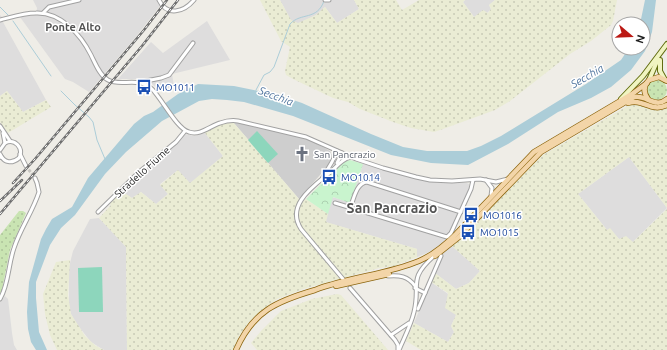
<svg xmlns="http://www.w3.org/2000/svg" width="667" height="350" font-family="Ubuntu,sans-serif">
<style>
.residential{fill:#dedddd}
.religious{fill:#cecece}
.farmland{fill:url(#farmland-dots)}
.grass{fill:url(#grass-dots)}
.park{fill:url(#park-crowns)}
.pitch{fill:#8dd6bc}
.water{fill:#accdd8}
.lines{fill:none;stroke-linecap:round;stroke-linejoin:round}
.stream{stroke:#accdd8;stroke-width:1}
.minor-tunnel{stroke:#c6c4bf;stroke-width:3;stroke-dasharray:3 1.5;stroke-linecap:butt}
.minor-casing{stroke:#a1a1a1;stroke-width:5}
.tertiary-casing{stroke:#a1a1a1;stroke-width:5.5}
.secondary-casing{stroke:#616d10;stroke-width:6}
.primary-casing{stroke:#8c660f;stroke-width:6}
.minor{stroke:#fff;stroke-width:3}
.tertiary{stroke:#fff;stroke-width:3.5}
.secondary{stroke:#f0f4c1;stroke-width:4}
.primary{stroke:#f3d5a8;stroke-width:4.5}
.rail-casing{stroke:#6e6e6e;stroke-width:2.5}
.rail{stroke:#fff;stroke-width:1;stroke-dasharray:3;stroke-linecap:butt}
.labels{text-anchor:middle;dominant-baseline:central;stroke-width:3;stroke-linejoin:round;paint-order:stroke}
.transit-label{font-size:10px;fill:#164399;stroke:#fff;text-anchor:start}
.worship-label{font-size:10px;fill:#5b616d;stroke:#fff;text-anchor:start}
.street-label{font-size:10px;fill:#202020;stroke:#fff}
.neighbourhood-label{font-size:11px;font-weight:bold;fill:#535353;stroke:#fff}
.water-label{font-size:11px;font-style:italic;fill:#52769f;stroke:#fff}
.district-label{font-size:14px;font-weight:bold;fill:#535353;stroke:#fff}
</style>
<defs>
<pattern id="farmland-dots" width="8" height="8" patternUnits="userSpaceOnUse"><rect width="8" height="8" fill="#eaecd4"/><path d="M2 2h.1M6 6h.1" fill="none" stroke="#c8cab6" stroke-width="1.8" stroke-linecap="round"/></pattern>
<pattern id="grass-dots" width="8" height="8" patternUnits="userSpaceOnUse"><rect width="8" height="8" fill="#c9e4b2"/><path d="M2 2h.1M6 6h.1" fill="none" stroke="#acc399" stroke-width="1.8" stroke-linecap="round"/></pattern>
<pattern id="park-crowns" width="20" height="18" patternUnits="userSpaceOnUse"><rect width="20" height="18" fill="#c9f4ce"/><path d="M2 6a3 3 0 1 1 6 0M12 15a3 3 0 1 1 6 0" fill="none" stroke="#acd1b1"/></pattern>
</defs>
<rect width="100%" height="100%" fill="#efede7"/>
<!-- residential -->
<g class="residential">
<path d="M 33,0 L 158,0 L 160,6 L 135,38 L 89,92 L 73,82 L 65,79 L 20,17 L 36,15 L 37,8 Z"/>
<path d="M 280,0 L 354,0 L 359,9 L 337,23 L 325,7 L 316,15 L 298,24 L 291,21 Z"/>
<path d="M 465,0 L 495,0 L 489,5 L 491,9 L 487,13 L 474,17 L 463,2 Z"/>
<path d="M 0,15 L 3,18 L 3,22 L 46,100 L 23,112 L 7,91 L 0,96 Z"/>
<path d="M 207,21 L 230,60 L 172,74 L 174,86 L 159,90 L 152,84 L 141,79 L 118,79 L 151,42 L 163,53 Z"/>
<path d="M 205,133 L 223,156 L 190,184 L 178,170 L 160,184 L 168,194 L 156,204 L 141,192 L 132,198 L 121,191 L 131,180 L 178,142 L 185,134 L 195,136 Z"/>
<path d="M 629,157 L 667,208 L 633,242 L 619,239 L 610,229 L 607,230 L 578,194 Z"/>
<path d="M 363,164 L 418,179 L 439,183 L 467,183 L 469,184 L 469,189 L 446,245 L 417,257 L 417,249 L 325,222 L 332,197 L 350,202 Z"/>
<path d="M 99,218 L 126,247 L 127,350 L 104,350 L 91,342 L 76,323 L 71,314 L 69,306 L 69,267 L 73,251 L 90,219 Z"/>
<path d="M 452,246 L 480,271 L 469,283 L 456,289 L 435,273 L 443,253 Z"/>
<path d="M 431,282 L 448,294 L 456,315 L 451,326 L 454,332 L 448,342 L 414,323 Z"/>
<path d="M 5,296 L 8,299 L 12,333 L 14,345 L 17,350 L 0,350 L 0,302 Z"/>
</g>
<!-- religious -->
<path class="religious" d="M 233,122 L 240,122 L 299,137 L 312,141 L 330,151 L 332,155 L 331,159 L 327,167 L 299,199 Z"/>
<!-- farmland -->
<g class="farmland">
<path d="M 260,0 L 280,0 L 291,20 L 298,23 L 316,15 L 325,7 L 337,23 L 359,9 L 354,0 L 396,0 L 402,10 L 419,0 L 465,0 L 463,2 L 474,17 L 483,10 L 488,13 L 491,9 L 489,5 L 495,0 L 617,0 L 613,21 L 611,25 L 591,41 L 570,54 L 510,101 L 495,110 L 443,129 L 434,132 L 411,128 L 393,122 L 360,109 L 348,102 L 333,98 L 293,79 L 286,75 L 285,71 L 290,47 L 281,41 Z"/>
<path d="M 7,91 L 23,112 L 46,100 L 51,107 L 8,133 L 0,122 L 0,96 Z"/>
<path d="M 638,103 L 653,110 L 663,110 L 667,108 L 667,208 L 629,157 L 578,194 L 607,230 L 610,228 L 619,239 L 626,236 L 633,242 L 667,209 L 667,350 L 421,350 L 406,341 L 414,323 L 448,342 L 454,332 L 451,326 L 456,315 L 445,308 L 448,293 L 431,282 L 435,273 L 456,289 L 469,283 L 480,271 L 452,246 L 478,218 L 543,155 L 631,104 Z"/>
<path d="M 227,122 L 233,122 L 299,199 L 303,201 L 306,199 L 328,214 L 326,222 L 417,249 L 417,257 L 394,266 L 379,268 L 303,289 L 277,299 L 257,314 L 249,322 L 239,336 L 233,350 L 127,350 L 126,247 L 99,218 L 111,205 L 109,203 L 121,191 L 132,198 L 141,192 L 156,204 L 168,194 L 160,185 L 178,170 L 190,183 L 223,156 L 205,133 L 216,126 Z"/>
<path d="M 70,260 L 68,295 L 71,314 L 85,336 L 96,346 L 104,350 L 57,350 L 50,335 L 45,314 L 43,294 L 56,262 Z"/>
<path d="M 337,294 L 341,295 L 388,350 L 257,350 L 251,343 L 261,331 L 281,311 L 312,299 Z"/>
</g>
<!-- grass -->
<g class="grass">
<circle cx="657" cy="90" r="10"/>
<path d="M 19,211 L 23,211 L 26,213 L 10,250 L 2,290 L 0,294 L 0,235 Z"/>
</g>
<!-- park -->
<path class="park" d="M 350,160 L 363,164 L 350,203 L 333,197 L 328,214 L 306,199 L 343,162 Z"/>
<!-- pitch -->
<g class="pitch">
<path d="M 257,131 L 278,154 L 268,163 L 248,140 Z"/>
<path d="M 102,267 L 103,312 L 79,312 L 78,268 Z"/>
</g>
<!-- water -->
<path class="water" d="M 645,0 L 656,0 L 652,32 L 645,51 L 631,70 L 611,87 L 591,98 L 558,112 L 508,144 L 468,165 L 431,163 L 391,155 L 293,116 L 244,102 L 227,100 L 212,99 L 199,101 L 162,121 L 126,152 L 105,174 L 75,215 L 61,228 L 50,245 L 36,282 L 36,298 L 39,332 L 47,350 L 36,350 L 31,342 L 28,329 L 27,312 L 29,282 L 41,239 L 46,229 L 52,219 L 72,207 L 88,178 L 134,124 L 144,116 L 153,112 L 178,94 L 198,84 L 234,86 L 278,95 L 302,103 L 371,134 L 403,147 L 427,151 L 467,151 L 481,146 L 501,136 L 586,84 L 621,60 L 629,48 L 643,48 L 643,24 L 640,24 Z"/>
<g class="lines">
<!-- stream -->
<g class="stream">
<path d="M 0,7 L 8,15"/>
<path d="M 13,21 L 51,76"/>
<path d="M 256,90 L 264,75 L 270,72 L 274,67 L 290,24 C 301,12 317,21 324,1"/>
<path d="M 61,91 L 75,105 L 89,117 L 93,122 L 97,140 L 105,159"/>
</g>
<!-- minor-tunnel -->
<path class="minor-tunnel" d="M 26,166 L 35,178"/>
<defs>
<g id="minor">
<path d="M 159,0 C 167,17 184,12 194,0"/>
<path d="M 325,0 L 329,0"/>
<path d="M 43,13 L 49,7 L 79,0"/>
<path d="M 0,20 C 12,17 24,13 36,13 C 61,12 81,35 91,55 C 95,63 100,76 108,80 C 121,87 138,76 152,89 C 162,99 177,129 189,132 C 200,136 210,126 220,123 C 226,121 232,120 238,121 L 306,137 L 356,159 L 383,168 L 416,177 L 430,180 L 452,181 L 480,179 L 496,182 L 508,179"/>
<path d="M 144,84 L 146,81 L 161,78 L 169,75 L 193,43"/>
<path d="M 0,126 L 10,141"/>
<path d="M 3,133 L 5,143"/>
<path d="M 0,150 L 5,143 C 15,138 24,148 19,158 C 12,164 4,163 0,154"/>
<path d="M 20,154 L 26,166"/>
<path d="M 337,163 L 342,153"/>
<path d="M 323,177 L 332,162 L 337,151"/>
<path d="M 486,180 L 492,188 L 491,196"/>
<path d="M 335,203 L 447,237 L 451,233 L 471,189 L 473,180"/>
<path d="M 350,208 C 354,199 356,183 367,182 L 461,212"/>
<path d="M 98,212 L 138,173 L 176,142 L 185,131"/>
<path d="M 388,276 C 399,275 408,276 415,286"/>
<path d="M 343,279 L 301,229 C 286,206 311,188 328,174 C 336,168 340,160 350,157"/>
<path d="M 350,288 L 395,340 L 398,345 L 398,350"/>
<path d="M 415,288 L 425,293"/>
<path d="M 0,299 C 9,284 8,265 14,248 C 20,229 33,211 39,192 L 37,183 L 35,178"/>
<path d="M 418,309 L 441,256"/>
<path d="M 391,335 L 409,323"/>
<path d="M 399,350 C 404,338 411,325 414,312 C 421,284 407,280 434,256"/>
</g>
<path id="tertiary" d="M 0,156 L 1,157"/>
<g id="secondary">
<path d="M 660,60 L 660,71 L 665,80"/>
<path d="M 649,80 L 658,59"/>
<path d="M 621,99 L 643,76 L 667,44"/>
</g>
<g id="primary">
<path d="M 648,99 C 643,92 643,86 649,80 L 659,77 L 667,81"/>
<path d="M 628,103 C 643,98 651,113 667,105"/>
<path d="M 435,256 L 459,237 L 541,152 L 634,97 C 647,95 655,109 667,99"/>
<path d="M 336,286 L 389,274"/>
<path d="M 236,350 C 253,311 277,301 315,290 C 320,288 325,286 330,285 C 359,276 390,273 419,261 C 433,255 445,245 456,234 L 534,152 L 632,94 L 647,83"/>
</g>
</defs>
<!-- minor casing -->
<use href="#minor" class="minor-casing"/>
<!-- tertiary casing -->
<use href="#tertiary" class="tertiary-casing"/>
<!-- secondary casing -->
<use href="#secondary" class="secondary-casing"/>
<!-- primary casing -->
<use href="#primary" class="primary-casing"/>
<!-- minor -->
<use href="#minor" class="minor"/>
<!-- tertiary -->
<use href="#tertiary" class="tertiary"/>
<!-- secondary -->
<use href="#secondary" class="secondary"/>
<!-- primary -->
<use href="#primary" class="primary"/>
<defs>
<g id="rail">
<path d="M 13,183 L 35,159 L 144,30 L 167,0"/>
<path d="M 0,201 L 22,180"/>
<path d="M 0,214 L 142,46 L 178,0"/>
</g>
</defs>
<!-- rail casing -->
<use href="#rail" class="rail-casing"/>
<!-- rail -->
<use href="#rail" class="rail"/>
</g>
<!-- icons -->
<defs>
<symbol id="bus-bare" viewBox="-9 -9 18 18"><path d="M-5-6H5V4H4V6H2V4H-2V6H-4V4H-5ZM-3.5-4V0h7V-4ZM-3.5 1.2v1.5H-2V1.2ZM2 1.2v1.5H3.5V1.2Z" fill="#1a4fb4" stroke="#fff" stroke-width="2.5" paint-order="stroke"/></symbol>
<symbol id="church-bare" viewBox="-9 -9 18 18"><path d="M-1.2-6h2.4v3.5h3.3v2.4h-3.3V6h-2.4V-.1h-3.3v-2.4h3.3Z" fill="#6b7280" stroke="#fff" stroke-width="2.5" paint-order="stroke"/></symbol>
</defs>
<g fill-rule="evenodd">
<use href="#bus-bare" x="133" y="76" width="22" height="22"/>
<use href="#church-bare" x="291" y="143" width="22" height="22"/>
<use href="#bus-bare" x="318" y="166" width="22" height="22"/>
<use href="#bus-bare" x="460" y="204" width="22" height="22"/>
<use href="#bus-bare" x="457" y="221" width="22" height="22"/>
</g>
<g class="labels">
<!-- transit labels -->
<g class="transit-label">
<text x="156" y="87">MO1011</text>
<text x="341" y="177">MO1014</text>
<text x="483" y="215">MO1016</text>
<text x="480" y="232">MO1015</text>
</g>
<!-- worship labels -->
<g class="worship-label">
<text x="314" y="154">San Pancrazio</text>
</g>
<!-- street labels -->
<g class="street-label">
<text transform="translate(142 172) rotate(-42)">Stradello Fiume</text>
</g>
<!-- neighbourhood labels -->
<g class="neighbourhood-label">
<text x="73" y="27">Ponte Alto</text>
</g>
<!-- water labels -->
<g class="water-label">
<text transform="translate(587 76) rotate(-30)">Secchia</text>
<text transform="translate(276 96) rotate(20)">Secchia</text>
</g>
<!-- district labels -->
<g class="district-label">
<text x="392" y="208">San Pancrazio</text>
</g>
</g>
<!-- north arrow -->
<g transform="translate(631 36) rotate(109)"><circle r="19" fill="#ffffff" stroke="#a6a6a6"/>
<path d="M0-3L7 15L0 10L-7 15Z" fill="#bb1914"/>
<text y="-6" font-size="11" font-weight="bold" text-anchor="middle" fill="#202020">N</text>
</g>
</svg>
